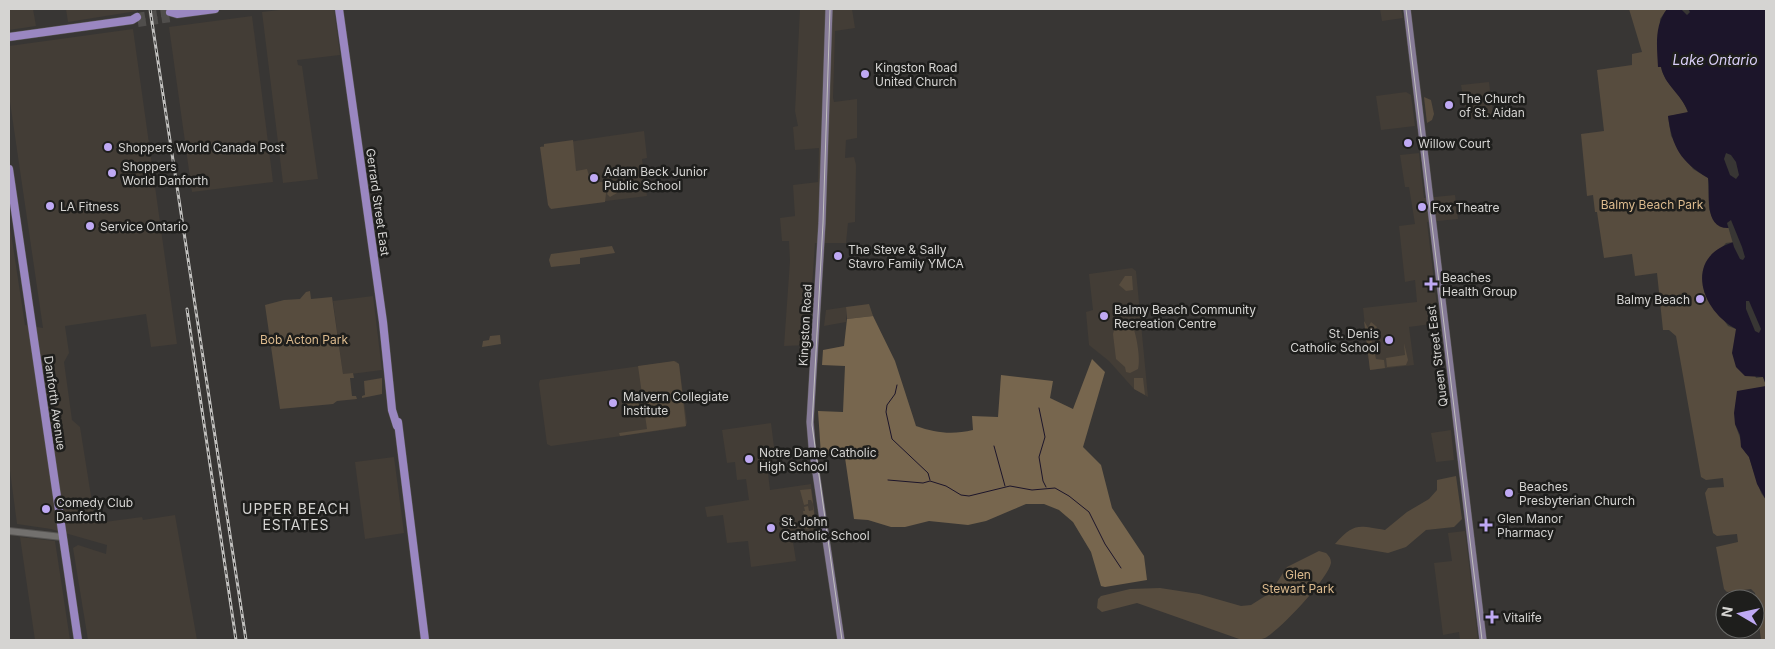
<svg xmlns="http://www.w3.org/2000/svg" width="1775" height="649" font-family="Inter,sans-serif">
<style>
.built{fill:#433d36}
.green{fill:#574c3e}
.forest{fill:#77664e}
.water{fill:#1c152a}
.pier{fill:#383634}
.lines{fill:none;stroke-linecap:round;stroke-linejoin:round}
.stream{stroke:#1c152a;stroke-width:1}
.primary-tunnel{stroke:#504e4c;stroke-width:8;stroke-dasharray:8 4;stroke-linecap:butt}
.tertiary-casing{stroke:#565452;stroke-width:8}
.secondary-casing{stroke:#565452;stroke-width:8}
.primary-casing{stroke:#565452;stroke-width:9}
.tertiary{stroke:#72706e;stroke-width:6}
.secondary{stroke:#867b97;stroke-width:7}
.primary{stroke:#9a87c1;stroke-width:8}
.tram{stroke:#c1c0be;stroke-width:1}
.rail-casing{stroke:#c1c0be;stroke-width:3}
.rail{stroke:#1e1e1c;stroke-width:1;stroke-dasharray:4;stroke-linecap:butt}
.poi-dot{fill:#bfa9f4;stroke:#1e1e1c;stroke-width:2}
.labels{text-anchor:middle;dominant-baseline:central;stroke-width:5;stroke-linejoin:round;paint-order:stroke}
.poi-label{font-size:12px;fill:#d5d4d2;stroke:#1e1e1c;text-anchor:start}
.street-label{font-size:12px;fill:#d5d4d2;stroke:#1e1e1c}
.park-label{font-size:12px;fill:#ddbb8e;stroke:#1e1e1c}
.water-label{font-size:14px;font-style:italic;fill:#d9cef7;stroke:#1e1e1c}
.neighbourhood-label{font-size:14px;letter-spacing:1px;fill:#d5d4d2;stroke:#1e1e1c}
</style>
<rect width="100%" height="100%" fill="#383634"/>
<!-- built -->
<g class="built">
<path d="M 9,9 L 33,9 L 36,26 L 9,30 Z"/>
<path d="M 66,9 L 137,9 L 137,11 L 68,22 Z"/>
<path d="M 289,9 L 334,9 L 340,55 L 297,60 L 298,65 L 302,66 L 318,179 L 283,183 L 262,12 Z"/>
<path d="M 800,9 L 852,9 L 855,28 L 835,31 L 833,98 L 834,102 L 857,99 L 857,138 L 846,140 L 845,158 L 854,157 L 856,165 L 855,222 L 848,223 L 846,243 L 815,243 L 808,345 L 784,346 L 790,261 L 789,241 L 782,241 L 780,218 L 795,216 L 793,185 L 818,182 L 819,148 L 795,150 L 793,127 L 798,126 L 795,111 Z"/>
<path d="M 1380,9 L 1401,9 L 1403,18 L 1382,21 Z"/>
<path d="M 252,16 L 273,182 L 192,192 L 169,27 Z"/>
<path d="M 133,29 L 177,344 L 151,347 L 146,314 L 65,326 L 69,353 L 64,362 L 72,420 L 80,427 L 95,521 L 97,523 L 142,517 L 143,520 L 175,515 L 197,640 L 88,640 L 73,548 L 78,545 L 106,554 L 107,545 L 51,529 L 17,524 L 9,463 L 9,220 L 25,325 L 43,328 L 9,95 L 9,46 Z"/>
<path d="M 1489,82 L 1493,116 L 1467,119 L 1461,85 Z"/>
<path d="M 1406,92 L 1411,95 L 1415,126 L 1381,130 L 1376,96 Z"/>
<path d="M 644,131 L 647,158 L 642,159 L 647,196 L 549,208 L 541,146 Z"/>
<path d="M 1419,153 L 1424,198 L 1455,195 L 1458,219 L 1427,222 L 1439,323 L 1409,327 L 1414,365 L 1370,370 L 1363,308 L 1417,302 L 1415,280 L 1405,282 L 1399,226 L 1415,224 L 1409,187 L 1405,187 L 1400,155 Z"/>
<path d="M 1132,268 L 1136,271 L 1148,397 L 1134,389 L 1109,361 L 1089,345 L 1086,312 L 1093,310 L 1089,274 Z"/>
<path d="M 373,296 L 382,370 L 343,375 L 333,301 Z"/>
<path d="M 846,307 L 846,322 L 824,326 L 826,310 Z"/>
<path d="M 676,361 L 679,364 L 687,423 L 685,427 L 551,446 L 547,444 L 539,384 L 540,380 Z"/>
<path d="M 771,423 L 775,455 L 771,456 L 773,472 L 768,473 L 770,490 L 811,484 L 818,539 L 793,542 L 796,561 L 751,567 L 748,541 L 727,543 L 723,515 L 707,517 L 705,507 L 749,500 L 746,479 L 737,480 L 735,462 L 727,463 L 722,430 Z"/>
<path d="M 1451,430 L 1454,460 L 1436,462 L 1431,433 Z"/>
<path d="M 394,457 L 404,533 L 365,539 L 355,462 Z"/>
<path d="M 1465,531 L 1476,622 L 1478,640 L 1460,640 L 1459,632 L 1443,635 L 1434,563 L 1452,561 L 1448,533 Z"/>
<path d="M 20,537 L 55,541 L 70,640 L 35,640 Z"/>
</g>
<!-- green -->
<g class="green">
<path d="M 1629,9 L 1667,9 L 1660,19 L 1658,67 L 1661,67 C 1665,86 1683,94 1688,113 L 1668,116 L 1671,136 L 1693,169 L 1708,178 L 1709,209 L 1712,217 L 1730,228 L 1734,242 L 1726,243 L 1704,268 L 1704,292 L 1728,326 L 1736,329 L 1756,378 L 1763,377 L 1766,385 L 1735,424 L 1745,452 L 1749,457 L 1761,493 L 1766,500 L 1766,640 L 1761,640 L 1755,593 L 1751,589 L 1727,592 L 1724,589 L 1716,547 L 1738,542 L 1737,534 L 1717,536 L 1713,533 L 1705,493 L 1708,488 L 1724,487 L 1723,478 L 1706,480 L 1701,477 L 1676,336 L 1669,330 L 1663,330 L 1657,273 L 1635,276 L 1632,254 L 1604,258 L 1597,212 L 1595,212 L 1593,195 L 1587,196 L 1581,134 L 1604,131 L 1597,70 L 1632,65 L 1632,54 L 1642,52 Z"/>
<path d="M 1424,97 L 1431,100 L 1434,114 L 1432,120 L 1427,123 Z"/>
<path d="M 573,140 L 576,171 L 587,169 L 591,182 L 605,182 L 607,185 L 605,202 L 551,209 L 548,205 L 540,147 L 544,147 L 544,144 Z"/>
<path d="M 613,180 L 616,181 L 615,188 L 617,193 L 610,197 L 607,194 Z"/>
<path d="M 612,246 L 615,253 L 580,258 L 580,264 L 551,267 L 549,260 L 551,254 Z"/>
<path d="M 1125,276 L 1132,276 L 1133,290 L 1126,291 L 1119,285 Z"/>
<path d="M 310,291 L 311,299 L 332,297 L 343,374 L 353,373 L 354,378 L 350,378 L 352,396 L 356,396 L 357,399 L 337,401 L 333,404 L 280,409 L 265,305 L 284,300 L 300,299 L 306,292 Z"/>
<path d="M 869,304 L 873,316 L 847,319 L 846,307 Z"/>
<path d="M 1364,321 L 1368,328 L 1371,322 L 1377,327 L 1375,332 L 1369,329 L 1367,333 L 1371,337 L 1376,359 L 1384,360 L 1385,368 L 1370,370 Z"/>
<path d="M 1132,325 C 1136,332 1141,359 1138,369 L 1130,373 L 1126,372 L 1125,367 L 1116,359 L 1113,334 L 1115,326 Z"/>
<path d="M 500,335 L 501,344 L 482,347 L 483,341 L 489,340 L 490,336 Z"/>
<path d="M 1404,343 L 1408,360 L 1406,365 L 1387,367 L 1386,358 L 1405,355 Z"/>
<path d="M 674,361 L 679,364 L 686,426 L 620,436 L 619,433 L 647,429 L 638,366 Z"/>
<path d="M 382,378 L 382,394 L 362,398 L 362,396 L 365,395 L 364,381 Z"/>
<path d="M 1134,378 L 1143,378 L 1145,395 L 1134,389 Z"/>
<path d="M 639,402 L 640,410 L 623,412 L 622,404 Z"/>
<path d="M 1456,476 L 1462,519 L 1454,527 L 1426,530 L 1406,547 L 1388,553 L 1335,544 C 1355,522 1358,526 1385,530 L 1407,512 L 1429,499 L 1437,490 L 1437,480 Z"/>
<path d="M 811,489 L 813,504 L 811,500 L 808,500 L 808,504 L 804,505 L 800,490 Z"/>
<path d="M 813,505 L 816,528 L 806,529 L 803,511 L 805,511 L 804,507 L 808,506 L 809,511 L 813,510 Z"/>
<path d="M 1319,551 L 1326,553 C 1329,556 1331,558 1331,563 C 1328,579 1280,630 1265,638 C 1258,641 1250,640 1242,640 L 1137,603 L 1102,612 L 1097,608 L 1098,599 L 1101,596 L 1130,589 L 1160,588 L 1199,594 L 1241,606 L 1251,605 L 1270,593 L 1287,567 Z"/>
</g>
<!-- forest -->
<path class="forest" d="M 873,316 L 895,361 L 916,426 C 936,433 952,435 973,430 L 972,416 L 998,417 L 1001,375 L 1053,381 L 1050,398 L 1073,409 L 1092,359 L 1105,372 L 1083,447 L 1101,465 L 1112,508 L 1144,556 L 1147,580 L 1105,587 L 1101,586 L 1091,552 L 1073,522 L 1059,510 L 1044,504 L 1026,504 L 986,521 L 968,525 L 929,521 L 905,527 L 891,527 L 868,520 L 854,519 L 844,451 L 821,455 L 818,411 L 843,412 L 845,366 L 822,365 L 823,350 L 844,346 L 847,319 Z"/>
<!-- water -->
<g class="water">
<path d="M 1667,9 L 1681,9 L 1687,15 L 1690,12 L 1688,9 L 1766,9 L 1766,385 L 1763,377 L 1745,376 L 1736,367 L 1732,353 L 1736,329 C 1699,309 1684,256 1734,242 L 1730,228 C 1702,230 1711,191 1708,178 C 1681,162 1672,147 1668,116 L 1688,112 C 1681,93 1665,86 1661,67 L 1658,67 C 1657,46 1654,26 1667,9 Z"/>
<path d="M 1766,386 L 1766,500 L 1757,484 L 1749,457 L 1741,447 L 1740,435 L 1735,424 L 1734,413 L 1737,391 Z"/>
</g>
<!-- pier -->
<g class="pier">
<path d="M 1726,153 L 1731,155 L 1736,162 L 1739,175 L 1736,179 L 1730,175 L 1724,159 Z"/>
<path d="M 1731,220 L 1742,247 L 1745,257 L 1743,260 L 1740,259 L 1734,247 L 1727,223 Z"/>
<path d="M 1746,301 L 1749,301 L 1761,329 L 1759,333 L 1755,331 L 1746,309 Z"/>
</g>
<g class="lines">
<!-- stream -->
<g class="stream">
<path d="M 897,385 L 895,394 L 887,405 L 886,412 L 892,439 L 928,473 L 930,480"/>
<path d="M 1039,408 L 1045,437 L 1039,457 L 1043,481 L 1046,487"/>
<path d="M 994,446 L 1005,486"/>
<path d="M 888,480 L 923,483 L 930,481 L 946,486 L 961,495 L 969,496 L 1010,486 L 1032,490 L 1055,488 L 1069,496 L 1089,512 L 1105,544 L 1121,568"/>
</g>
<!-- primary-tunnel -->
<g class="primary-tunnel">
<path d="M 137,17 L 170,12"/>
<path d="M 138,23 L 171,18"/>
</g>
<defs>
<path id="tertiary" d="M 9,531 L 62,537"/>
<g id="secondary">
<path d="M 829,9 L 822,223 L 810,422 L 812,446 L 841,640"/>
<path d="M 1407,9 L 1483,640"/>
</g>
<g id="primary">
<path d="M 339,9 L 383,322 L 392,410 L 397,426"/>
<path d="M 170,12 L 177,14 L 215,9"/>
<path d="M 9,37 L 132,20 L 137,17"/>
<path d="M 9,169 L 78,640"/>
<path d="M 398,422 L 425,640"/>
</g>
</defs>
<!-- tertiary casing -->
<use href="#tertiary" class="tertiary-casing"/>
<!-- secondary casing -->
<use href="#secondary" class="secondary-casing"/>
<!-- primary casing -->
<use href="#primary" class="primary-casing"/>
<!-- tertiary -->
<use href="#tertiary" class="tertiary"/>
<!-- secondary -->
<use href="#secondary" class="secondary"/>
<!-- primary -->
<use href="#primary" class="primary"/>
<!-- tram -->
<g class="tram">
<path d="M 830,9 L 823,223 L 812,425 L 842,640"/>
<path d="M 1406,9 L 1482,640"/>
</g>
<defs>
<g id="rail">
<path d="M 150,9 L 246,640"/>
<path d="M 187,309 L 236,640"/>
</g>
</defs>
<!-- rail casing -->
<use href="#rail" class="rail-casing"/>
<!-- rail -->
<use href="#rail" class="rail"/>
</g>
<!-- markers -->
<g class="poi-dot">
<circle cx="865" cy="74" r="5"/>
<circle cx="1449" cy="105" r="5"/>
<circle cx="1408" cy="143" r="5"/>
<circle cx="108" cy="147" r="5"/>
<circle cx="112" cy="173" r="5"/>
<circle cx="594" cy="178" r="5"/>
<circle cx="50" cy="206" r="5"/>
<circle cx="1422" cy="207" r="5"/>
<circle cx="90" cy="226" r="5"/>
<circle cx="838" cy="256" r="5"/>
<path d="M1428.5 276.5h5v5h5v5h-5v5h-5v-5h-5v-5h5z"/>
<circle cx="1700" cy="299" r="5"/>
<circle cx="1104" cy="316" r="5"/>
<circle cx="1389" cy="340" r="5"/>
<circle cx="613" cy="403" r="5"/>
<circle cx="749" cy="459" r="5"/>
<circle cx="1509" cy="493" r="5"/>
<circle cx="46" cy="509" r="5"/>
<path d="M1483.5 517.5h5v5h5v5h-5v5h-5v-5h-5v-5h5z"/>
<circle cx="771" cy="528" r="5"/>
<path d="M1489.5 609.5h5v5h5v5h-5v5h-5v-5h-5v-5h5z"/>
</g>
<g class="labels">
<!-- poi labels -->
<g class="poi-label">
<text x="875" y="67">Kingston Road<tspan x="875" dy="14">United Church</tspan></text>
<text x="1459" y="98">The Church<tspan x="1459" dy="14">of St. Aidan</tspan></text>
<text x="1418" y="143">Willow Court</text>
<text x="118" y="147">Shoppers World Canada Post</text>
<text x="122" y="166">Shoppers<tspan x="122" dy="14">World Danforth</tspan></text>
<text x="604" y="171">Adam Beck Junior<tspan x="604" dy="14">Public School</tspan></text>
<text x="60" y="206">LA Fitness</text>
<text x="1432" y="207">Fox Theatre</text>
<text x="100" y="226">Service Ontario</text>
<text x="848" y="249">The Steve &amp; Sally<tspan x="848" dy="14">Stavro Family YMCA</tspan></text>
<text x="1442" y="277">Beaches<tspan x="1442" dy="14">Health Group</tspan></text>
<text x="1690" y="299" text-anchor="end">Balmy Beach</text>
<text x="1114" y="309">Balmy Beach Community<tspan x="1114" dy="14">Recreation Centre</tspan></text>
<text x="1379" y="333" text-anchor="end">St. Denis<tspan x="1379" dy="14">Catholic School</tspan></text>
<text x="623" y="396">Malvern Collegiate<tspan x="623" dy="14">Institute</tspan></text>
<text x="759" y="452">Notre Dame Catholic<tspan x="759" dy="14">High School</tspan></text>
<text x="1519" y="486">Beaches<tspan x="1519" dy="14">Presbyterian Church</tspan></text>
<text x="56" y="502">Comedy Club<tspan x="56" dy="14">Danforth</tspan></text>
<text x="1497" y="518">Glen Manor<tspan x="1497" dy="14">Pharmacy</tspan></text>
<text x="781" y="521">St. John<tspan x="781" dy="14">Catholic School</tspan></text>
<text x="1503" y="617">Vitalife</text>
</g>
<!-- street labels -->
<g class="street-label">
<text transform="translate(378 202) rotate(82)">Gerrard Street East</text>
<text transform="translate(805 325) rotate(-87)">Kingston Road</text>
<text transform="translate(1437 356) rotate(-97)">Queen Street East</text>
<text transform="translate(55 403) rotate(82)">Danforth Avenue</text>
</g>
<!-- park labels -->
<g class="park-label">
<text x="1652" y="204">Balmy Beach Park</text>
<text x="304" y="339">Bob Acton Park</text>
<text x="1298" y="574">Glen<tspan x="1298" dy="14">Stewart Park</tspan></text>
</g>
<!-- water labels -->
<g class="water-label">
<text x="1715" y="59">Lake Ontario</text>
</g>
<!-- neighbourhood labels -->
<g class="neighbourhood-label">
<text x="296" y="508">UPPER BEACH<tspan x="296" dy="16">ESTATES</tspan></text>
</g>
</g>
<!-- border -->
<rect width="1775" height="649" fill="none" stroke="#d5d4d2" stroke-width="20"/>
<!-- north arrow -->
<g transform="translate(1740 614) rotate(279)"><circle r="24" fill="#1e1e1c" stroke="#676765"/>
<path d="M0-4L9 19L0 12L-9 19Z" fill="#bfa9f4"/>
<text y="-8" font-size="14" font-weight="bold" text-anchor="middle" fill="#d5d4d2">N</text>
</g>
</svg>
